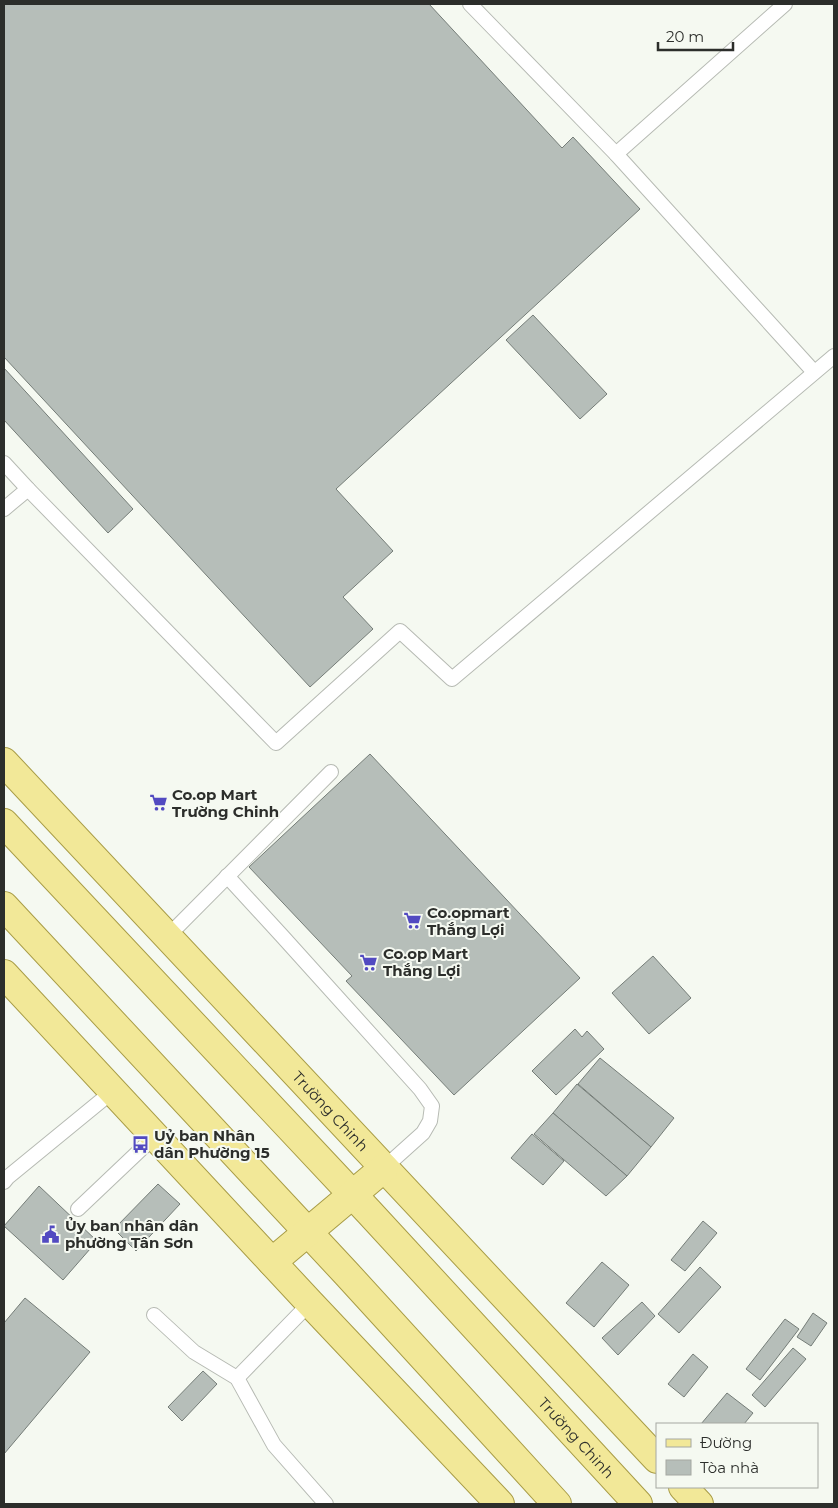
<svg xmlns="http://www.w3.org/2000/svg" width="838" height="1508" font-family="Montserrat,sans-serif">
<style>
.building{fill:#b6beb9;stroke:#757d78}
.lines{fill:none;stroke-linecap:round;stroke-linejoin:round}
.service-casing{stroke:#b6bab3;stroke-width:16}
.primary-casing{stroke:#a89c46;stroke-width:30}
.service{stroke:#fff;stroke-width:14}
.primary{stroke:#f2e898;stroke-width:28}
.labels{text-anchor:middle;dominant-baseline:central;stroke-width:4;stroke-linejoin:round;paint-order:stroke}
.poi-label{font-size:15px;font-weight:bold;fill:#2c2e2b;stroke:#f5f9f1;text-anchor:start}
.street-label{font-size:15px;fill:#2c2e2b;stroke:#f5f9f1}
</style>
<rect width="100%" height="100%" fill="#f5f9f1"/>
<!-- building -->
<g class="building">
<path d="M 4,4 L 429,4 L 562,148 L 573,137 L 640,209 L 336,489 L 393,551 L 343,597 L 373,629 L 310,687 L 4,357 Z"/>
<path d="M 533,315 L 607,394 L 580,419 L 506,340 Z"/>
<path d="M 4,368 L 133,509 L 108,533 L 4,420 Z"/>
<path d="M 370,754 L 580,978 L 454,1095 L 346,981 L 352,976 L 249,867 Z"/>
<path d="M 653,956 L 691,998 L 649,1034 L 612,993 Z"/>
<path d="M 575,1029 L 582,1037 L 587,1031 L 604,1049 L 556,1095 L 532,1071 Z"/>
<path d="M 600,1058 L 674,1118 L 651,1147 L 578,1084 Z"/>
<path d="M 577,1084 L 651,1147 L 627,1176 L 553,1113 Z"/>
<path d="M 553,1113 L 627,1176 L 606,1196 L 534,1134 Z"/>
<path d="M 532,1134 L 564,1161 L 543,1185 L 511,1158 Z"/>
<path d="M 158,1184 L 180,1204 L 136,1251 L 114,1229 Z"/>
<path d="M 39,1186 L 97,1241 L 63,1280 L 4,1226 Z"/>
<path d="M 703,1221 L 717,1233 L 685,1271 L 671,1260 Z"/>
<path d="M 602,1262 L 629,1285 L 594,1327 L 566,1303 Z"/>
<path d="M 700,1267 L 721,1287 L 679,1333 L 658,1314 Z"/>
<path d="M 25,1298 L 90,1352 L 4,1454 L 4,1323 Z"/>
<path d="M 642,1302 L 655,1316 L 618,1355 L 602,1338 Z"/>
<path d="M 813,1313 L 827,1323 L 811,1346 L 797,1337 Z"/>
<path d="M 785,1319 L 799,1329 L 760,1380 L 746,1369 Z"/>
<path d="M 793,1348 L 806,1359 L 765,1407 L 752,1395 Z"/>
<path d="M 693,1354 L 708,1367 L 684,1397 L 668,1384 Z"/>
<path d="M 203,1371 L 217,1384 L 182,1421 L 168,1407 Z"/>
<path d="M 727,1393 L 753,1413 L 744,1424 L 701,1424 Z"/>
</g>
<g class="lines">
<defs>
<g id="service">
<path d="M 470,4 L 616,154 L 814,372"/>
<path d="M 616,154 L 785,4"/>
<path d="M 4,463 L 28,489"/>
<path d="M 4,509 L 28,489 L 276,743 L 400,631 L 452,679 L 834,356"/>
<path d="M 227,876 L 283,937 L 420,1089 L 432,1106 L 430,1121 L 423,1133 L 384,1168"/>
<path d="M 167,937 L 331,772"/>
<path d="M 4,1182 L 8,1177 L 113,1091"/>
<path d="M 78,1209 L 155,1136"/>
<path d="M 154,1315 L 194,1352 L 237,1378 L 274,1445 L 326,1504"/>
<path d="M 237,1378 L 310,1303"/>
</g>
<g id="primary">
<path id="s1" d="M 4,762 L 657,1459"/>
<path id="s2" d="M 4,823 L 369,1212 L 638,1504"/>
<path d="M 4,906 L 346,1273 L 557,1504"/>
<path d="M 4,974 L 310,1303 L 500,1504"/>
<path d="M 272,1262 L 384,1168"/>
<path d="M 683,1487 L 699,1504"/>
</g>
</defs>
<!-- service casing -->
<use href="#service" class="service-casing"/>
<!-- primary casing -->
<use href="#primary" class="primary-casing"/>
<!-- service -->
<use href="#service" class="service"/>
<!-- primary -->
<use href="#primary" class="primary"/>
</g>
<!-- icons -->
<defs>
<symbol id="supermarket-bare" viewBox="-9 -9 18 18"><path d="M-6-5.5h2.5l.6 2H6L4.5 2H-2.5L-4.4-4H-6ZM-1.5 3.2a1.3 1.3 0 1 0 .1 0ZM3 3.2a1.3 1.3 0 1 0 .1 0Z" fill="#524ac1" stroke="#f5f9f1" stroke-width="2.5" paint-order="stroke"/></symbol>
<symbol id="bus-bare" viewBox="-9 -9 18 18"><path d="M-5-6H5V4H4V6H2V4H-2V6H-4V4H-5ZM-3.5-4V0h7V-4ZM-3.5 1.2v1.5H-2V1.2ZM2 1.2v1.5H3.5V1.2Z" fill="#524ac1" stroke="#f5f9f1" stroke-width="2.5" paint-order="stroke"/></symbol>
<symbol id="civic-bare" viewBox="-9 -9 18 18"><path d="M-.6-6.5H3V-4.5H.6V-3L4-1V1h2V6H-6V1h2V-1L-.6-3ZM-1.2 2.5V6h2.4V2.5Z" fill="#524ac1" stroke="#f5f9f1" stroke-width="2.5" paint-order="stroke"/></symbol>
</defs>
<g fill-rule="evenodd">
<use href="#supermarket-bare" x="146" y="790" width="25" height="25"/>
<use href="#supermarket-bare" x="400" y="908" width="25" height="25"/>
<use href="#supermarket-bare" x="356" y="950" width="25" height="25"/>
<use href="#bus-bare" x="128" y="1132" width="25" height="25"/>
<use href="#civic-bare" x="38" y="1222" width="25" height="25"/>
</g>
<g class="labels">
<!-- poi labels -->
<g class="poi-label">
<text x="172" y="794">Co.op Mart<tspan x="172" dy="17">Trường Chinh</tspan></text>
<text x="427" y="912">Co.opmart<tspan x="427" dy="17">Thắng Lợi</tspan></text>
<text x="383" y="953">Co.op Mart<tspan x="383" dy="17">Thắng Lợi</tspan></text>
<text x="154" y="1135">Uỷ ban Nhân<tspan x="154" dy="17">dân Phường 15</tspan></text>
<text x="65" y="1225">Ủy ban nhân dân<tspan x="65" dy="17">phường Tân Sơn</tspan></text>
</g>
<!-- street labels -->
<g class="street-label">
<text stroke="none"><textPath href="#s1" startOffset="478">Trường Chinh</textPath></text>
<text stroke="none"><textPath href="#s2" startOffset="840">Trường Chinh</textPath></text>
</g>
</g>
<!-- border -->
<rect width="838" height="1508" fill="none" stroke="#2c2e2b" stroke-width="10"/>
<!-- legend -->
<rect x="656" y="1423" width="162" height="65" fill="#f5f9f1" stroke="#a5a8a2"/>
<rect x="666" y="1439" width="25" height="8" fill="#f2e898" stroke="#a5a8a2"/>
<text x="700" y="1448" font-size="15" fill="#2c2e2b">Đường</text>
<rect x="666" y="1460" width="25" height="15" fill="#b6beb9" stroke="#a5a8a2"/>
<text x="700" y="1473" font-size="15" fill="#2c2e2b">Tòa nhà</text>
<!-- scale -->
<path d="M658 42v8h75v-8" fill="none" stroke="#2c2e2b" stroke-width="2.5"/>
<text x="666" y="42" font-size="15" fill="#2c2e2b" stroke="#f5f9f1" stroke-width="4" paint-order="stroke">20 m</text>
</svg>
